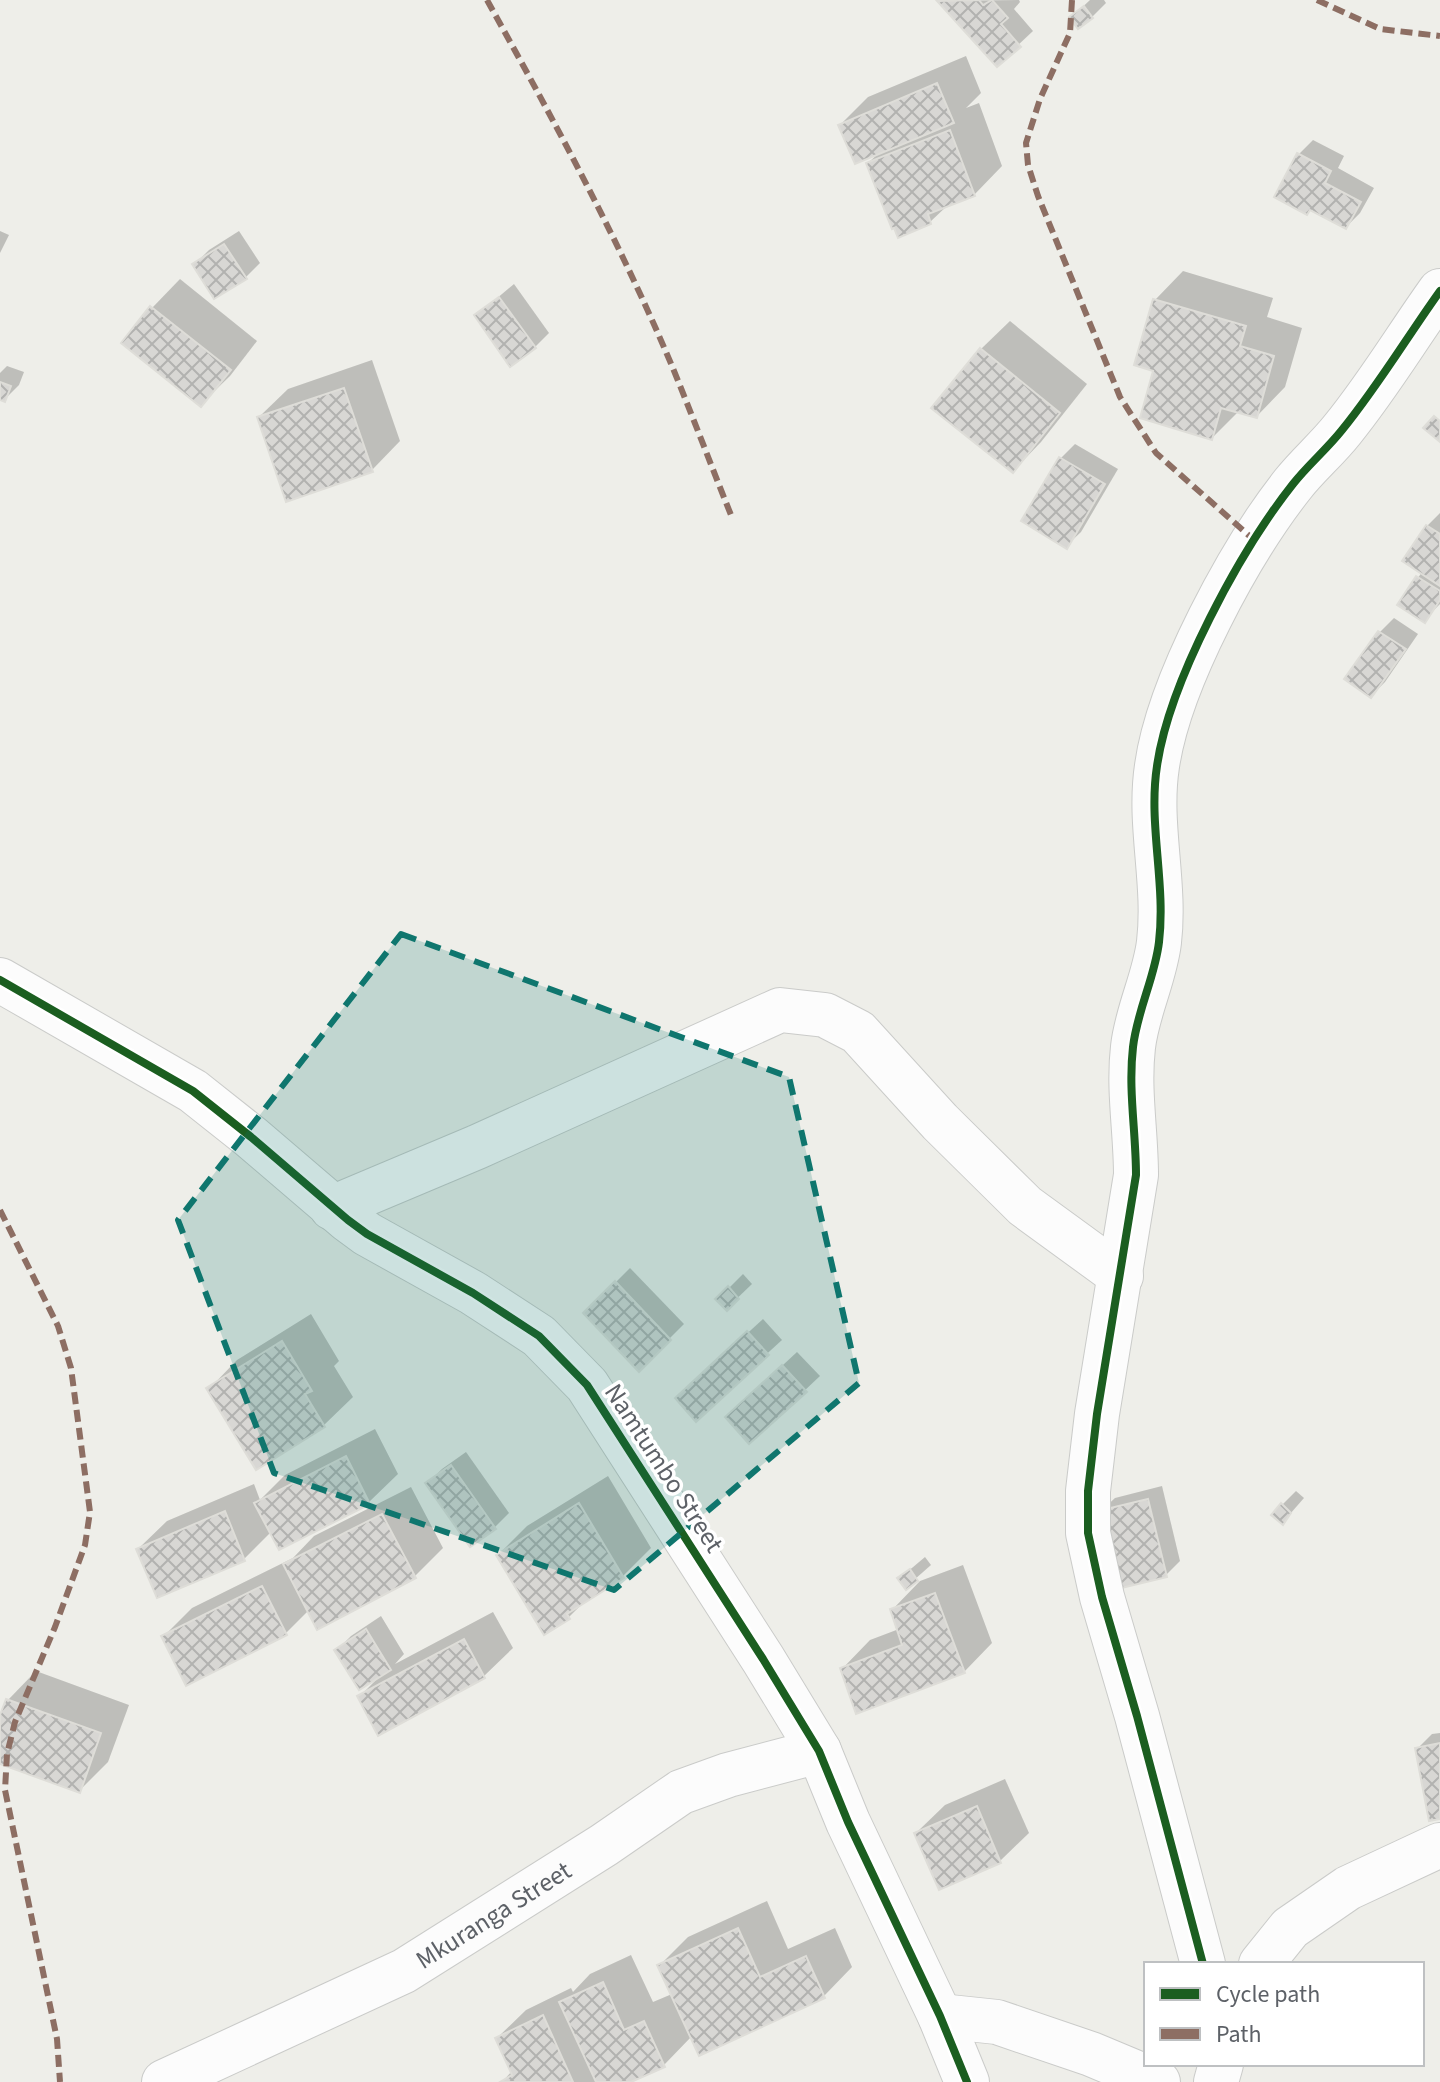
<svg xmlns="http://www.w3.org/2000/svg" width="1440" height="2082" font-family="'Source Sans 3',sans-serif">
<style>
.shadow{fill:#0003}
.building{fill:url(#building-cross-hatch);stroke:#deddd8;stroke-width:2}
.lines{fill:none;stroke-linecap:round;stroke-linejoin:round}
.minor-casing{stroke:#cacbc9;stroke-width:46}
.minor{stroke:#fcfcfc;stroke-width:44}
.quiet{stroke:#8d6e63;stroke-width:6;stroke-dasharray:12 6;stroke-linecap:butt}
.cycleway-casing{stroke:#fff;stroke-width:13}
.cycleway{stroke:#1b5e20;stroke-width:8}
.marked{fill:#0f766e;fill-opacity:0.2;stroke:#0f766e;stroke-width:6;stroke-dasharray:16 10;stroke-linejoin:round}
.labels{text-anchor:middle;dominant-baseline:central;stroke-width:7;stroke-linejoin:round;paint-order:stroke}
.street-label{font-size:26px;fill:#5d6167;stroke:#fff}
</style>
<defs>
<pattern id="building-cross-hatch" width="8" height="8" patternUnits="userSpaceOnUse" patternTransform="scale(2)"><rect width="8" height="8" fill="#d8d7d4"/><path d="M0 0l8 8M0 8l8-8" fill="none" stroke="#b2b2b0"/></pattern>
</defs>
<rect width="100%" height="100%" fill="#eeeee9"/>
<!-- shadow -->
<g class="shadow">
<path d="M 1019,0 L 1020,2 L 1014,9 L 1033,31 L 997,65 L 940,1 Z"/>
<path d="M 1090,0 L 1104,0 L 1106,3 L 1092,17 L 1072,17 Z"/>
<path d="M 966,56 L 981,93 L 966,108 L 979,103 L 1002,166 L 974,195 L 948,205 L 930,222 L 868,163 L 880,152 L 840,125 L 868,97 Z"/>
<path d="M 1313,140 L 1344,156 L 1338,168 L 1374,188 L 1360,213 L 1346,227 L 1299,154 Z"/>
<path d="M 0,231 L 9,235 L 0,253 Z"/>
<path d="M 239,231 L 260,263 L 246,277 L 195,264 L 209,250 Z"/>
<path d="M 1183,271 L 1273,298 L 1267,317 L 1302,328 L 1285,387 L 1257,416 L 1239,411 L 1212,438 L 1155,370 L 1155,300 Z"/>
<path d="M 180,279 L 257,341 L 230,376 L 201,404 L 152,308 Z"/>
<path d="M 514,284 L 549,333 L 535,347 L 477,315 Z"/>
<path d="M 1010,321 L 1087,384 L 1041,442 L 1013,471 L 981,349 Z"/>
<path d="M 372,360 L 400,441 L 372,470 L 259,417 L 288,389 Z"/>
<path d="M 7,366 L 24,372 L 19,385 L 5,399 L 0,398 L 0,373 Z"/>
<path d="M 1075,444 L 1118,469 L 1081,532 L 1066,546 L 1024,520 L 1061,458 Z"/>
<path d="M 1440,513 L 1440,604 L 1424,620 L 1400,604 L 1422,572 L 1427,526 Z"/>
<path d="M 1394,618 L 1418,634 L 1385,682 L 1371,696 L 1346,678 L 1380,632 Z"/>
<path d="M 630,1268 L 684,1324 L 639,1369 L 585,1313 Z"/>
<path d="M 743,1274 L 752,1284 L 727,1308 L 718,1299 Z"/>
<path d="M 311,1314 L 339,1361 L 334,1366 L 353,1397 L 324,1425 L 257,1467 L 209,1389 L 237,1360 Z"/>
<path d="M 763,1319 L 782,1340 L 696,1419 L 692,1384 Z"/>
<path d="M 797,1352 L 820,1376 L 750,1442 L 742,1403 Z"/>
<path d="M 375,1429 L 398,1474 L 369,1502 L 272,1531 L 244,1559 L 138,1549 L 167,1521 L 254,1484 L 260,1500 L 285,1475 Z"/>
<path d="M 466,1452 L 509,1513 L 495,1527 L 428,1483 L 442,1469 Z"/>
<path d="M 608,1476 L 651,1548 L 623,1576 L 589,1597 L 569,1617 L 498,1555 L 527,1526 Z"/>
<path d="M 1162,1486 L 1180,1561 L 1166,1575 L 1100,1512 L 1115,1498 Z"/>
<path d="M 411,1487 L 443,1548 L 414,1577 L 309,1610 L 286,1633 L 164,1636 L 192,1608 L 293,1558 L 314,1536 Z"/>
<path d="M 1296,1491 L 1304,1498 L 1283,1522 L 1282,1505 Z"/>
<path d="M 925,1557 L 931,1565 L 906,1587 L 900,1578 Z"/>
<path d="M 963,1565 L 992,1643 L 964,1672 L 842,1669 L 870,1640 L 899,1629 L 892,1610 L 920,1581 Z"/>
<path d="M 493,1612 L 513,1648 L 484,1676 L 379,1733 L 360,1696 L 378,1678 L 337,1650 L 351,1636 L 381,1616 L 404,1654 L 395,1664 Z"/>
<path d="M 36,1671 L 129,1705 L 108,1762 L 79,1791 L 0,1762 L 0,1721 L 8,1700 Z"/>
<path d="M 1440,1733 L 1440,1817 L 1418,1748 L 1432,1734 Z"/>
<path d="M 1005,1779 L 1029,1833 L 1000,1861 L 916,1833 L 945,1805 Z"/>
<path d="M 767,1901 L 788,1949 L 835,1928 L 852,1967 L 824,1996 L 692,2036 L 664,2065 L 627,2082 L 502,2082 L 512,2071 L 497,2038 L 526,2010 L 571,1988 L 573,1992 L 590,1974 L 631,1955 L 653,2002 L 672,1994 L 659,1966 L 688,1937 Z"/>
</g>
<!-- building -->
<g class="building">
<path d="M 979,0 L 983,5 L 992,0 L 1008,18 L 1001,24 L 1021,47 L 997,67 L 937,1 Z"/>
<path d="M 1084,6 L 1093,18 L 1078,29 L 1069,17 Z"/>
<path d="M 937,83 L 954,123 L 855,164 L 838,125 Z"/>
<path d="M 950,130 L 975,196 L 928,214 L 931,224 L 898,238 L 894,228 L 892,229 L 866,163 Z"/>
<path d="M 1297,153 L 1331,171 L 1325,183 L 1361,202 L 1346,229 L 1310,210 L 1307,215 L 1274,197 Z"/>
<path d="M 224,244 L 247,279 L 214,299 L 192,264 Z"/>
<path d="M 499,297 L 536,348 L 510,367 L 474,315 Z"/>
<path d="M 1153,299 L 1246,326 L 1240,346 L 1274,356 L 1257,418 L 1221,408 L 1212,440 L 1140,418 L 1153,371 L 1134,365 Z"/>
<path d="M 150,306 L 231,370 L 201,407 L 121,343 Z"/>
<path d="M 980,348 L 1060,413 L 1013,473 L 931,408 Z"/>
<path d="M 0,382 L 11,386 L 5,402 L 0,400 Z"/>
<path d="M 344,388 L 373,472 L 286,502 L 257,417 Z"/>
<path d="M 1434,416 L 1440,421 L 1440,442 L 1423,428 Z"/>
<path d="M 1059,457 L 1105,484 L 1067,549 L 1021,521 Z"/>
<path d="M 1426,525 L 1440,534 L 1440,586 L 1402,561 Z"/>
<path d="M 1416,576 L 1440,591 L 1440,600 L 1425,623 L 1397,605 Z"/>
<path d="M 1378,631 L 1406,649 L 1371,698 L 1344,679 Z"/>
<path d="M 615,1281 L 671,1340 L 639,1372 L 583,1313 Z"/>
<path d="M 728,1286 L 739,1299 L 727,1311 L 715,1299 Z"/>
<path d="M 747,1331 L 769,1355 L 696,1422 L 675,1398 Z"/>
<path d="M 282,1341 L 312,1391 L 305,1394 L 325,1427 L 256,1470 L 206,1388 Z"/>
<path d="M 782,1365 L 807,1392 L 749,1444 L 725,1417 Z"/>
<path d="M 346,1456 L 370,1504 L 279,1550 L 254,1503 Z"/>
<path d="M 451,1465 L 496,1529 L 470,1547 L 425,1483 Z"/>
<path d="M 1148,1499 L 1167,1577 L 1117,1589 L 1098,1511 Z"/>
<path d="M 579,1503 L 624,1578 L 567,1614 L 570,1619 L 544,1635 L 496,1555 Z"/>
<path d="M 1281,1503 L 1291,1513 L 1283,1525 L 1271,1515 Z"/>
<path d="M 225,1511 L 245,1561 L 157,1598 L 136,1549 Z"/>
<path d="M 382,1514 L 416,1578 L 317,1630 L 283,1564 Z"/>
<path d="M 910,1569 L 918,1581 L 906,1590 L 897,1578 Z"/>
<path d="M 262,1586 L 287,1635 L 186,1686 L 161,1636 Z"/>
<path d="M 935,1593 L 965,1673 L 856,1714 L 840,1668 L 902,1645 L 890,1609 Z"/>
<path d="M 366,1629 L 391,1670 L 359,1690 L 334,1650 Z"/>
<path d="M 464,1639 L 485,1678 L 378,1736 L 357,1696 Z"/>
<path d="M 6,1699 L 101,1733 L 80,1793 L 0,1764 L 0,1715 Z"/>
<path d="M 1440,1743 L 1440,1819 L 1429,1821 L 1415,1748 Z"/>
<path d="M 977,1806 L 1001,1863 L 939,1890 L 914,1833 Z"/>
<path d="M 738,1928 L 760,1977 L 806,1956 L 825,1998 L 699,2056 L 657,1965 Z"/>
<path d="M 603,1982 L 624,2030 L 644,2021 L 665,2067 L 631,2082 L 596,2082 L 559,2002 Z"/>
<path d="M 543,2015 L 573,2082 L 500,2082 L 512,2075 L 495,2038 Z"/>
</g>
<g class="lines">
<defs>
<g id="minor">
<path d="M 0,980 L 193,1091 L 251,1137 L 348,1220 L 367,1234 L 473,1293 L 539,1336 L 587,1385 L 763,1659 L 819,1751 L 848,1822 L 940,2016 L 967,2082"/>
<path d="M 332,1208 L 477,1147 L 780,1010 L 825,1015 L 858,1032 L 940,1122 L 1025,1206 L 1121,1276"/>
<path d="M 1203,1964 L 1137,1716 L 1102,1597 L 1088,1533 L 1088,1491 L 1097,1414 L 1136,1175 C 1136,1132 1128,1090 1133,1047 C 1137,1011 1155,977 1159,942 C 1166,883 1148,824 1157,766 C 1169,682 1240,551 1293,484 C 1308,465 1327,449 1342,430 C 1378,386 1407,337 1440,291"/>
<path d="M 1261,1964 L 1290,1928 L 1348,1888 L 1440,1845"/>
<path d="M 940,2016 L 997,2022 L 1091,2054 L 1158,2082"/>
<path id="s1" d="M 164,2082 L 404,1971 L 604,1845 L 681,1792 L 728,1775 L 819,1751"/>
<path d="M 1216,2082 L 1221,2064"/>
</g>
</defs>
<!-- minor casing -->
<use href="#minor" class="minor-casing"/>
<!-- minor -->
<use href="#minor" class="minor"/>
<!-- quiet -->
<g class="quiet">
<path d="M 487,0 C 553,119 619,240 672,366 C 693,417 712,468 733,520"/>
<path d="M 1072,0 L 1070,33 L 1040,99 L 1026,143 L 1028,165 L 1038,196 L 1120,397 L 1156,453 L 1254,540"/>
<path d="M 1317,0 L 1380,29 L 1440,36"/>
<path d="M 0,1210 L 58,1326 L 71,1368 L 90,1512 L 85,1545 L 55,1627 L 15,1722 L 7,1754 L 5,1790 L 57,2039 L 60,2082"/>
</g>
<defs>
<g id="cycleway">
<path d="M 0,980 L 193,1091 L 251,1137 L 348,1220 L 367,1234 L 473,1293 L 539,1336 L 587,1385 L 763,1659 L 819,1751 L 848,1822 L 940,2016 L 967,2082"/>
<path d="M 1203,1964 L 1137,1716 L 1102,1597 L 1088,1533 L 1088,1491 L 1097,1414 L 1136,1175 C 1136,1132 1128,1090 1133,1047 C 1137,1011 1155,977 1159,942 C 1166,883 1148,824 1157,766 C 1169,682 1240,551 1293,484 C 1308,465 1327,449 1342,430 C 1378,386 1407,337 1440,291"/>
</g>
</defs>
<!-- cycleway casing -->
<use href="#cycleway" class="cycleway-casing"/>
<!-- cycleway -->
<use href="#cycleway" class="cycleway"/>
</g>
<!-- marked area -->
<path class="marked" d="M 401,934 L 789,1077 L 859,1383 L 614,1590 L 274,1473 L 178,1220 Z"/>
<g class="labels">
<!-- street labels -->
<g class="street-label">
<text transform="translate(664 1468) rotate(57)">Namtumbo Street</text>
<text stroke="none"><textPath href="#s1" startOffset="370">Mkuranga Street</textPath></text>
</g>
</g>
<!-- legend -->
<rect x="1144" y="1962" width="280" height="104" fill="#ffffff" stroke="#bec0c2" stroke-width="2"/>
<rect x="1160" y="1988" width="40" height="12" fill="#1b5e20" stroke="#bec0c2" stroke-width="2"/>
<text x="1216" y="2002" font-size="24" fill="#5d6167">Cycle path</text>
<rect x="1160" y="2028" width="40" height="12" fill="#8d6e63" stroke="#bec0c2" stroke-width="2"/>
<text x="1216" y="2042" font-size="24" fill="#5d6167">Path</text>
</svg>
